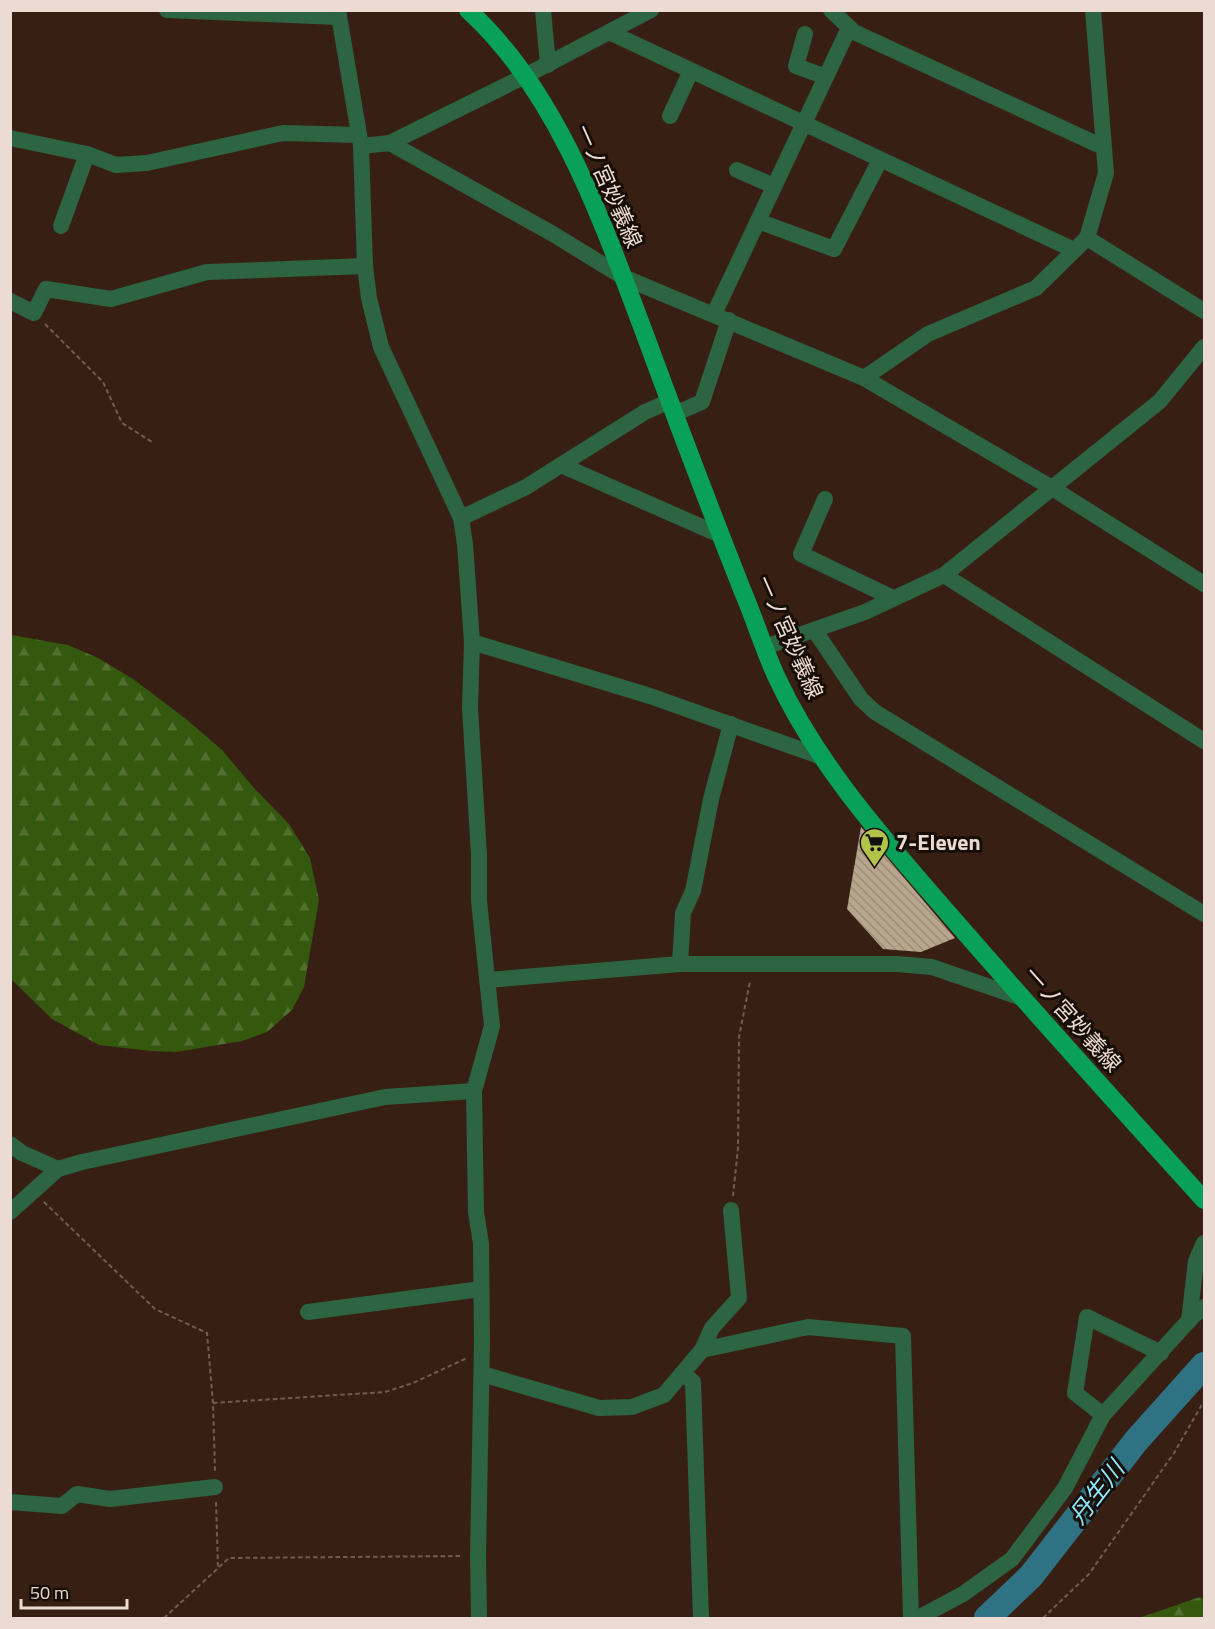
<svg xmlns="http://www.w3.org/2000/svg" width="1215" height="1629" font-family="'Titillium Web','Noto Sans JP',sans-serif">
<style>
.forest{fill:url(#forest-firs)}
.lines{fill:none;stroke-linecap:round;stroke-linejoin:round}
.river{stroke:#2e7283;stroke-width:26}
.building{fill:url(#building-back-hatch)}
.path{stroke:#715c51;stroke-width:2;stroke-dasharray:4.5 3;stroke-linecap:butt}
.minor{stroke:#2d6442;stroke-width:16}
.major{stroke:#09a059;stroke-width:18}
.labels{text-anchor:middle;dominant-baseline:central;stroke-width:6;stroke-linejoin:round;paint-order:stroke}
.street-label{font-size:22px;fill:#ebdbd2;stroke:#170d07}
.poi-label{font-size:22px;font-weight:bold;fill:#ebdbd2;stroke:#170d07;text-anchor:start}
.water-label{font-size:24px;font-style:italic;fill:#8fe6ff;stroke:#170d07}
</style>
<defs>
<pattern id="forest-firs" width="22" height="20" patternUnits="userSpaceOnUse" patternTransform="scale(1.5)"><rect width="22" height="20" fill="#34580e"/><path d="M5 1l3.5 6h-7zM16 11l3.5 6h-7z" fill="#526f30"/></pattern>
<pattern id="building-back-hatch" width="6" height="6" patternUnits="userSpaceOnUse" patternTransform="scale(1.5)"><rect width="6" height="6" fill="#b7a68b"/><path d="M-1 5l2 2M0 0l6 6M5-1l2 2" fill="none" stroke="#9b8d78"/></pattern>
</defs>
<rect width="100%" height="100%" fill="#372013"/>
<!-- forest -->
<g class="forest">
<path d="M 11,635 L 68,645 L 98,658 L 133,679 L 186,719 L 222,750 L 254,788 L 289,824 L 310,858 L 319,900 L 304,987 L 292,1010 L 267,1032 L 242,1041 L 176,1052 L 151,1051 L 99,1045 L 52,1019 L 11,979 Z"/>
<path d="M 1200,1597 L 1204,1600 L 1204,1618 L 1139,1618 Z"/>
</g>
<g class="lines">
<!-- river -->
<path class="river" d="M 987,1618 L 1031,1576 L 1136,1441 L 1204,1365"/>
</g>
<!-- building -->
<path class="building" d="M 861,827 L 955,938 L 921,952 L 883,949 L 847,909 Z"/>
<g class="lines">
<!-- path -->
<g class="path">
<path d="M 45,324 L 103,382 L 122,423 L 152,442"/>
<path d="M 733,1196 L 738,1148 L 739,1037 L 750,981"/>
<path d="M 44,1202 L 155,1309 L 207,1333 L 213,1403 L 215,1472"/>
<path d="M 213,1403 L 385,1392 L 413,1383 L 467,1358"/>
<path d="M 216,1502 L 218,1568"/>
<path d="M 164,1618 L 229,1558 L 463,1556"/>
<path d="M 1043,1618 L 1089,1574 L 1174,1453 L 1204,1401"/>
</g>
<!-- minor -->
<g class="minor">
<path d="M 167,10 L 339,17"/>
<path d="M 338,10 L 361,146 L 365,266 L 369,298 L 381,347 L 461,518 L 465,544 L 472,642 L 470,708 L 479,855 L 479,901 L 492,1026 L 474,1091 L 476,1212 L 481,1244 L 482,1342 L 478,1556 L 479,1618"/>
<path d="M 543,10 L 548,65"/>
<path d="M 831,10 L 854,32 L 1103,147"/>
<path d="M 609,32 L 1074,250"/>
<path d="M 805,34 L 796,66 L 826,77"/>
<path d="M 670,116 L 691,71"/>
<path d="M 10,138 L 87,154 L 61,226"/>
<path d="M 390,143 L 525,76 L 651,10"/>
<path d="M 361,146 L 390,143 L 553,234 L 623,277 L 864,378 L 1052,488 L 1204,584"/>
<path d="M 87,154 L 116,165 L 147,163 L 283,133 L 359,135"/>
<path d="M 737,170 L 774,186"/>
<path d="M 758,221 L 834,249 L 880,160"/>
<path d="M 1087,238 L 1204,311"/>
<path d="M 10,301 L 34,313 L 46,289 L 111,299 L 207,272 L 365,266"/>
<path d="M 714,314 L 849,28"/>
<path d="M 864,378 L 928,334 L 1036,288 L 1087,238 L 1106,173 L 1093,10"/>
<path d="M 674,414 L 702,402 L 729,320"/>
<path d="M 561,465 L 720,535"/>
<path d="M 825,499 L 801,554 L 893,598"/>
<path d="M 461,518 L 526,487 L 645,412 L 670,401"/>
<path d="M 944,575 L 1204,741"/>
<path d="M 815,631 L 861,699 L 875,712 L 1204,914"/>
<path d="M 472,642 L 650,696 L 822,757"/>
<path d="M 765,647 L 865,612 L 944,575 L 1160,401 L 1204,347"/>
<path d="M 680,964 L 683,913 L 693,891 L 711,799 L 731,724"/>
<path d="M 488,980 L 680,964 L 897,964 L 932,967 L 1022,998"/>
<path d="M 10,1144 L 22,1153 L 58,1169"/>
<path d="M 10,1212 L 58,1169 L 82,1162 L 385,1097 L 474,1091"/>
<path d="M 308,1312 L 481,1289"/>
<path d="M 1189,1321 L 1196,1261 L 1204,1243"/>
<path d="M 702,1350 L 808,1327 L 903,1336 L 911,1618"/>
<path d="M 683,1373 L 693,1382 L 701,1618"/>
<path d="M 482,1374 L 599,1408 L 632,1407 L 664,1395 L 702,1350 L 712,1328 L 739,1298 L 731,1210"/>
<path d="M 1103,1415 L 1075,1393 L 1087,1317 L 1161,1353"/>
<path d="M 10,1502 L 62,1506 L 77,1494 L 110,1499 L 215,1487"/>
<path d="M 918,1618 L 963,1594 L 1012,1559 L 1065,1488 L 1103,1415 L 1193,1316 L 1204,1307"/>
</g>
<!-- major -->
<path class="major" d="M 468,10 C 558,92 602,221 644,332 C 676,419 709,506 743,592 C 755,620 764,650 777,678 C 818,766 885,840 948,913 C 1032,1010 1118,1105 1204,1200"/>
</g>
<!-- icons -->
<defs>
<symbol id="supermarket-pin" viewBox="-11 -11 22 30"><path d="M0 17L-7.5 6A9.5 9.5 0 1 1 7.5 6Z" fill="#b2c34c" stroke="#170d07"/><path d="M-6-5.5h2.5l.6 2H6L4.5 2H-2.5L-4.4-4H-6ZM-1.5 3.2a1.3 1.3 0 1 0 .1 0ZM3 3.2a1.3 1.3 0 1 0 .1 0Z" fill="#111"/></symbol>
</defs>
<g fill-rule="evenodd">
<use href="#supermarket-pin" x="858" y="826" width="33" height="45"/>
</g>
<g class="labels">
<!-- street labels -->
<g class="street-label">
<text transform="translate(609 186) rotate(66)">一ノ宮妙義線</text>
<text transform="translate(790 637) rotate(66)">一ノ宮妙義線</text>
<text transform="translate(1073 1019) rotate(48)">一ノ宮妙義線</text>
</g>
<!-- poi labels -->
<g class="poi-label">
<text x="896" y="842">7-Eleven</text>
</g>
<!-- water labels -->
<g class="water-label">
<text transform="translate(1096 1492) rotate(-52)">丹生川</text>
</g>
</g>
<!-- border -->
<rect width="1215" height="1629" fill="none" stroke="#ebdbd2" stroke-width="24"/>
<!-- scale -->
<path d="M21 1599v9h106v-9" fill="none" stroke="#ebdbd2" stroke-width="3"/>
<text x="30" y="1599" font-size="18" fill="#ebdbd2" stroke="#170d07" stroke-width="4.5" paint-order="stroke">50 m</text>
</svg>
